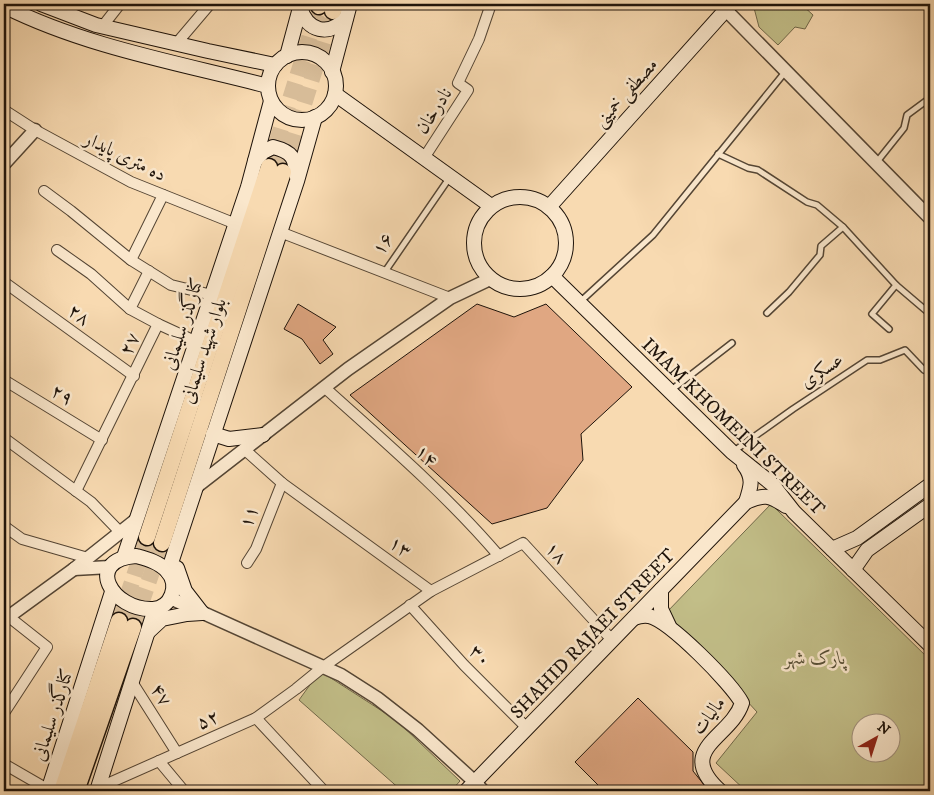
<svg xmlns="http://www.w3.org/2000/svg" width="934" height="795" font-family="'IM FELL DW Pica',Amiri,serif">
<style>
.green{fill:#c2be88;stroke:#706849;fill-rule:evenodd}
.building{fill:#e0a782;stroke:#1e130a}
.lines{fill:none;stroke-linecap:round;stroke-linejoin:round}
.primary-tunnel{stroke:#d7bc98;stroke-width:16;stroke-dasharray:16 8;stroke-linecap:butt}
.service-casing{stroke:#544534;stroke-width:8}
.minor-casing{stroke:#544534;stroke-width:12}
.tertiary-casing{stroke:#544534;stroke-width:15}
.secondary-casing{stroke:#1e130a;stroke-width:16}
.primary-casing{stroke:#1e130a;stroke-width:19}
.service{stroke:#fae7cc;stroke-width:5}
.minor{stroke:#fae7cc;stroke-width:10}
.tertiary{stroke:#fae7cc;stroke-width:12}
.secondary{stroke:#fae7cc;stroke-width:14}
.primary{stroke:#f8dab1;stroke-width:16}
.labels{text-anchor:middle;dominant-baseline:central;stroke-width:5;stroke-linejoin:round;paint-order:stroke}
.street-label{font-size:19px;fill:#1e130a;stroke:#fae7cc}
.park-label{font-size:19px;font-style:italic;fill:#574f36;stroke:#fae7cc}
</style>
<rect width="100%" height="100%" fill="#f8dab1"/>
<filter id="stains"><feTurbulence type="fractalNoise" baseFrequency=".004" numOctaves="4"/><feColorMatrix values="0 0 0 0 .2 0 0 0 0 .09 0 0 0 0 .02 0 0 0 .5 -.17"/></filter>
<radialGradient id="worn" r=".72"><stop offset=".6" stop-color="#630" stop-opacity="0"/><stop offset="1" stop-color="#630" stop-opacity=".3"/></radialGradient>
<!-- green -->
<g class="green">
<path d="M 753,4 L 801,4 L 813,15 L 805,29 L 795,27 L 778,45 L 759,27 Z"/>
<path d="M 771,504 L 930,660 L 930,791 L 746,791 L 716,763 L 757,712 L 666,613 ZM 862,722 L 892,722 L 892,752 L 862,752 Z"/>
<path d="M 320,671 L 396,720 L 460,781 L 451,791 L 402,791 L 299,700 Z"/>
</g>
<!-- building -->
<g class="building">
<path d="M 298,304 L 336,327 L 323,340 L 333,354 L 320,364 L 302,339 L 284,329 Z"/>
<path d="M 477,304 L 514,317 L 546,304 L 632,387 L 581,434 L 583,460 L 547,508 L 492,524 L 350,395 Z"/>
<path d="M 638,698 L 693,752 L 693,771 L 709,791 L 604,791 L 575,762 Z"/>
</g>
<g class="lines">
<!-- primary-tunnel -->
<g class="primary-tunnel">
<path d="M 269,167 L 319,6"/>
<path d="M 283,172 L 333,11"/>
<path d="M 119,621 L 147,537"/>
<path d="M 133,627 L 162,543"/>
</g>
<defs>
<g id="service">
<path d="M 718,154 L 748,168 L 758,170 L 807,202 L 817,205 L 843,227 L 896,285 L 872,314 L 889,329"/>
<path d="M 876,163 L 904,128 L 907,115 L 930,98"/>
<path d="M 384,273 L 450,177"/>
<path d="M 896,285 L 930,314"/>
<path d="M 581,301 L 653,235 L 786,71"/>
<path d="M 767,313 L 789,292 L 820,255 L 821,246 L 843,227"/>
<path d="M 670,391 L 732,343"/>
<path d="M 734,451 L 793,409 L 867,360 L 880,360 L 905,350 L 924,370 L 930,364"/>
</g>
<g id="minor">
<path d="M 102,27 L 120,4"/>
<path d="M 176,44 L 210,4"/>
<path d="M 4,110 L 35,130 L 131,182 L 236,224"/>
<path d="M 424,158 L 468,90 L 458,83 L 479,39 L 491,4"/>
<path d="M 44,191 L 71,211 L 131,260"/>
<path d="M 163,195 L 131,260 L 171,285 L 212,295"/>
<path d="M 280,232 L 450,298"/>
<path d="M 57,250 L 91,274 L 130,309 L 158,324 L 76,491"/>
<path d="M 4,282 L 134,376"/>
<path d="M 130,309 L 149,271"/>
<path d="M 158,324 L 197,342"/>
<path d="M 4,380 L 102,440"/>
<path d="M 324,387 C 384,441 446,494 499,556"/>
<path d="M 4,438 L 91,502 L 121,533"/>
<path d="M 244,449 L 282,483 L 431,591"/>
<path d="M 4,526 L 22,539 L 88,558"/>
<path d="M 247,563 L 256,549 L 282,483"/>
<path d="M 410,605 L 464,665 L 527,728"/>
<path d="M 4,613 L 47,647 L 4,713"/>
<path d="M 132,682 L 177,753"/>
<path d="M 256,718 L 324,791"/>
<path d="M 159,761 L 184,791"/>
<path d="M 4,764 L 49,790"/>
<path d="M 98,788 L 256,718 L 296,689 L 323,667 L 431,591 L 523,543 L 612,640"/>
</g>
<g id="tertiary">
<path d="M 720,4 L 930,218"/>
<path d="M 4,164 L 35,130"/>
<path d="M 196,487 L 348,369 L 450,298 L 490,279"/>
<path d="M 74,569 L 110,567"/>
<path d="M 170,598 L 341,675 L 377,698 L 418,730 L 475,782 L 483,791"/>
<path d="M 4,620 L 74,569 L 137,519"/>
</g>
<g id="secondary">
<path d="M 41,4 L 96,25 L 208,51 L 275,65"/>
<path d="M 4,6 C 86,47 179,63 268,86"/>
<path d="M 300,7 C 307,32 329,37 346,18"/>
<circle cx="302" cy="86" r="34"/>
<path d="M 287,56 L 301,4"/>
<path d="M 332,72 L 350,4"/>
<path d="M 335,94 L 491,206"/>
<path d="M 255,161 L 263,152 L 273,147 C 293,152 295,158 297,177"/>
<circle cx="520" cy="243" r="46"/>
<path d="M 549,207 L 731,4"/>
<path d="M 552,276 L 732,452 L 772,484 L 794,512 L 930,645"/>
<path d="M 213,434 L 229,439 L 263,435"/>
<path d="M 744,465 C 754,478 751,487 746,502"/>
<path d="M 832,549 L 857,538 L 930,485"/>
<path d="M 136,556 C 147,559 159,562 167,571 C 180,585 171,608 153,609 C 112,611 83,560 136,556 Z"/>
<path d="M 124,557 L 248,187 L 271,101"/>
<path d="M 177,568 L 185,591 L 202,613"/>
<path d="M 853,570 L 867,550 L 930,505"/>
<path d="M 168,572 L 297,181 L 315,117"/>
<path d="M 661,590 L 661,609 L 669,626"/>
<path d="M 634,618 C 639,616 643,615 649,616 C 670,621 731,683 742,703 C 731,738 674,749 720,791"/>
<path d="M 148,632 L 162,619 L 187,614 L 202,613"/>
<path d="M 48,791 L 112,592"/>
<path d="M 97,791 L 155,609"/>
<path d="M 466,791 L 746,502 C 765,494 769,495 786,506"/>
</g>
<g id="primary">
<path d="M 319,6 L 320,4"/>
<path d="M 333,11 L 335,4"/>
<path d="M 147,537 L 269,167"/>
<path d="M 162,543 L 283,172"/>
<path d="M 62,791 L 119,621"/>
<path d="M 76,791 L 133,627"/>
</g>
</defs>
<!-- service casing -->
<use href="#service" class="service-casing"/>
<!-- minor casing -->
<use href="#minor" class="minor-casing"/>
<!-- tertiary casing -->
<use href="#tertiary" class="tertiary-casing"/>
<!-- secondary casing -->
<use href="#secondary" class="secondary-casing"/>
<!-- primary casing -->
<use href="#primary" class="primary-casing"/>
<!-- service -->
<use href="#service" class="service"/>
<!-- minor -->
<use href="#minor" class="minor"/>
<!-- tertiary -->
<use href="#tertiary" class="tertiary"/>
<!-- secondary -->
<use href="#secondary" class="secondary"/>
<!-- primary -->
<use href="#primary" class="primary"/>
</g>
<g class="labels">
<!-- street labels -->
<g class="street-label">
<text transform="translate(626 93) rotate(-48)">مصطفی خمینی</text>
<text transform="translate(434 111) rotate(-57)">نادرخان</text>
<text transform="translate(125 157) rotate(26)">ده متری پایدار</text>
<text transform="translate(383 244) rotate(-55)">۱۶</text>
<text transform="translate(79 315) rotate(36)">۲۸</text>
<text transform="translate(183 324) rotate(-72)">کنارگذر سلیمانی</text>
<text transform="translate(130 344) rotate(-65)">۲۷</text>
<text transform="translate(204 351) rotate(-72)">بلوار شهید سلیمانی</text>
<text transform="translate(822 371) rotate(-34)">عسکری</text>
<text transform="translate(62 395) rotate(31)">۲۹</text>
<text transform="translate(733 427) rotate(44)">IMAM KHOMEINI STREET</text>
<text transform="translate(426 456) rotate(44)">۱۴</text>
<text transform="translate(249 517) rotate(-69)">۱۱</text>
<text transform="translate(400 547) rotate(36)">۱۳</text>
<text transform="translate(556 553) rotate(47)">۱۸</text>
<text transform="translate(593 634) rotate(-46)">SHAHID RAJAEI STREET</text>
<text transform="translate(480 656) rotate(46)">۳۰</text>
<text transform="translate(161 695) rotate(58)">۴۷</text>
<text transform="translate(53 715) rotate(-72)">کنارگذر سلیمانی</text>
<text transform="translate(709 716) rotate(-53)">مالیات</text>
<text transform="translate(208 720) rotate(-24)">۵۲</text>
</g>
<!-- park labels -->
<g class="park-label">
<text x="815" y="658">پارک شهر</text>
</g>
</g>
<!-- margin -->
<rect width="934" height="795" fill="none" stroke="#f8dab1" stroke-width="20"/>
<rect x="5" y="5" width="924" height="785" fill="none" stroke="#1e130a" stroke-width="2.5"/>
<rect x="10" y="10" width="914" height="775" fill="none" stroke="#1e130a"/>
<!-- north arrow -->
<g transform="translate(876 738) rotate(39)"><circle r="24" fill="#fae7cc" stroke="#a2927e"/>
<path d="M0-4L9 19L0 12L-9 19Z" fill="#8f2418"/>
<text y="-8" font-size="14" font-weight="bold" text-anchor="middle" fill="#1e130a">N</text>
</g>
<rect width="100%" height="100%" filter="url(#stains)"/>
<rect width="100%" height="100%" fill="url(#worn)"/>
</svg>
